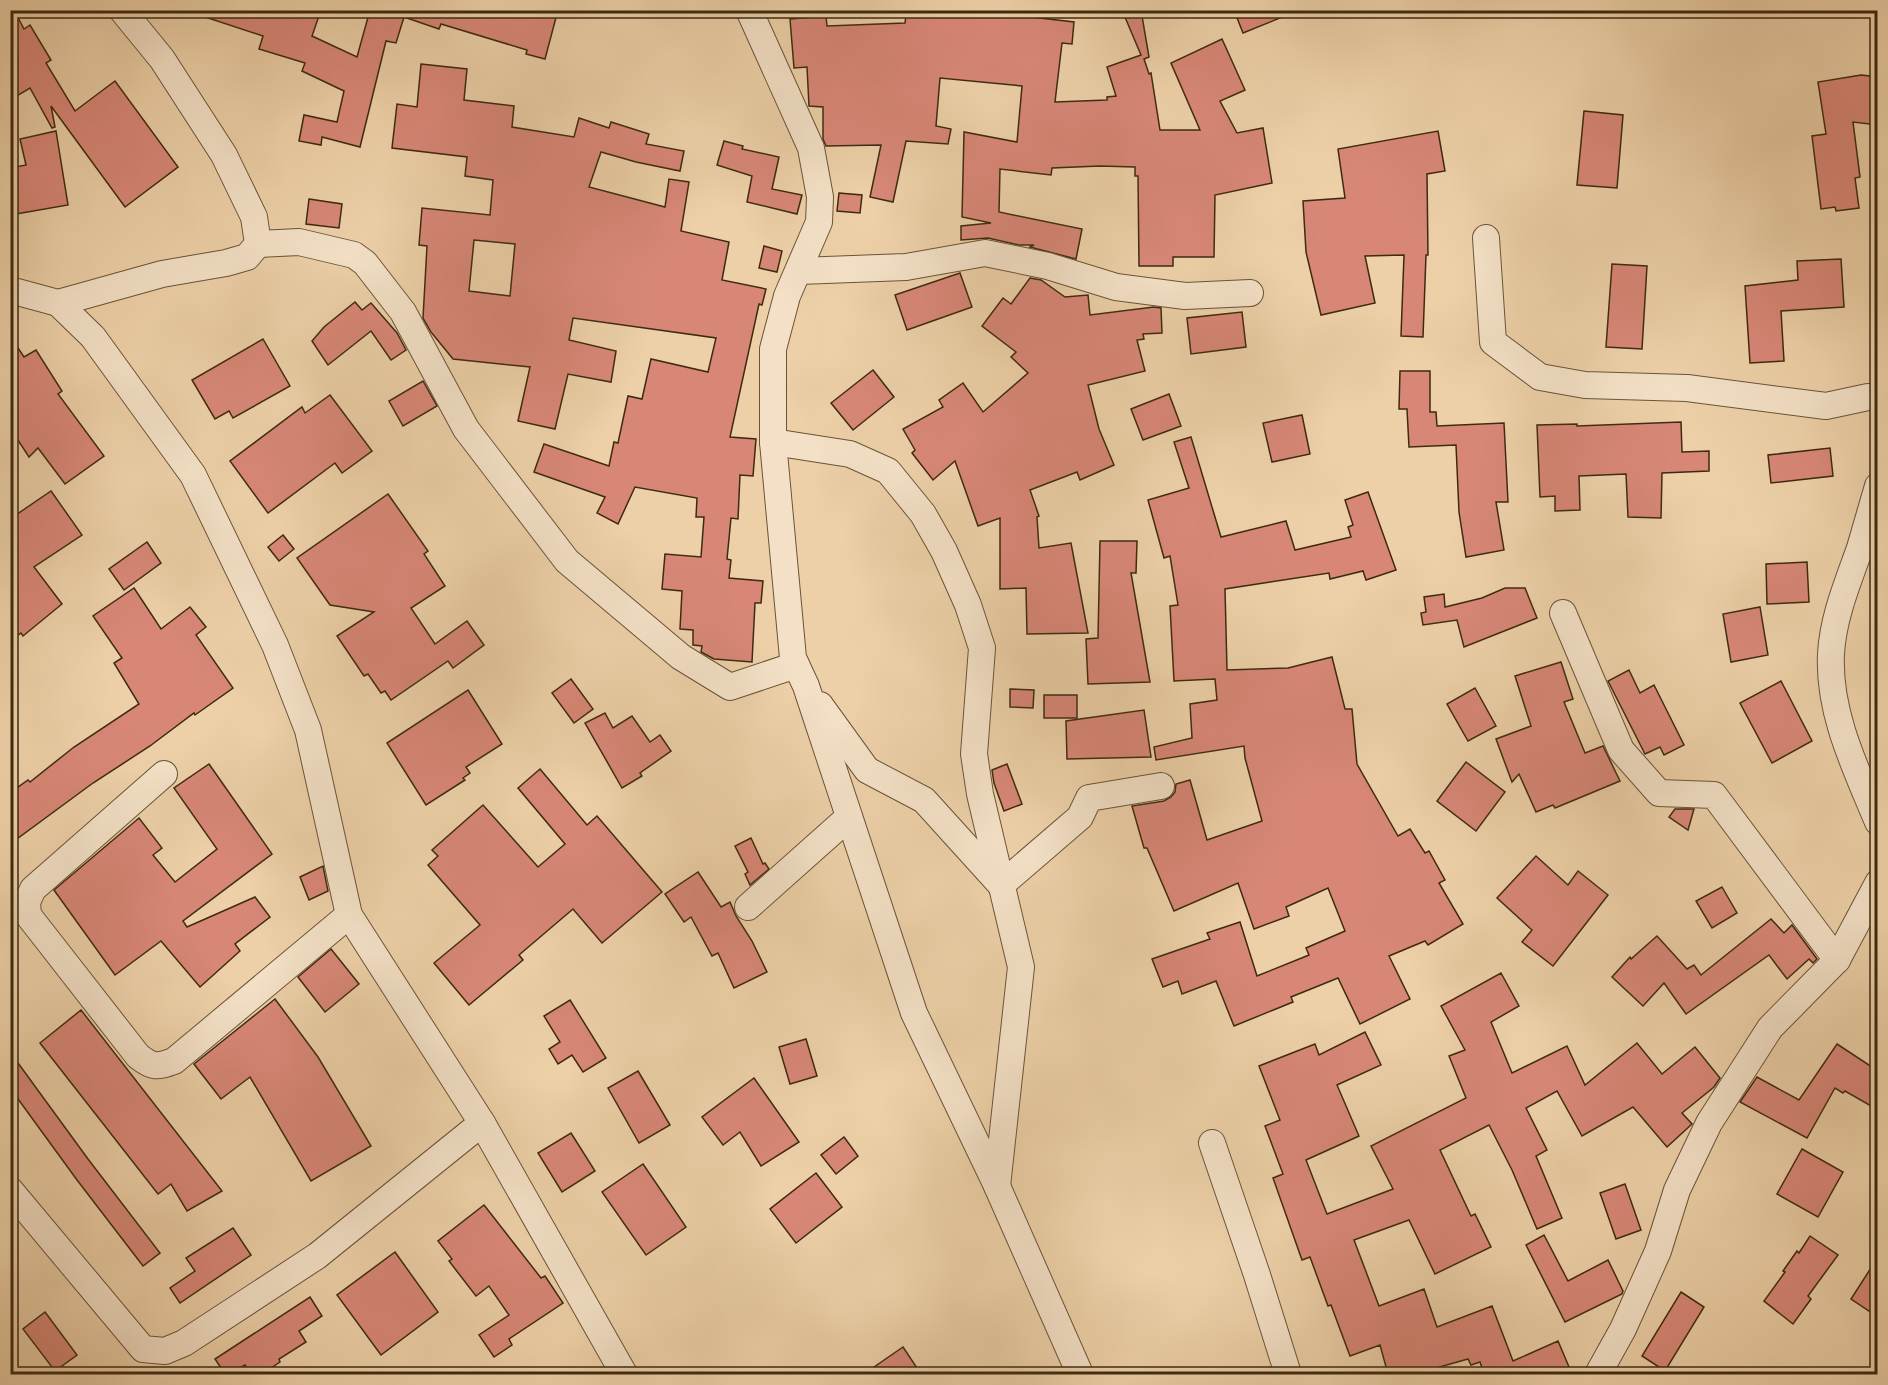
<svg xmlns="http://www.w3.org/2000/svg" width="1888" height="1385" font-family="'IM FELL Double Pica',serif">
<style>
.building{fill:#d88777;stroke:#3e2a11;stroke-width:1.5;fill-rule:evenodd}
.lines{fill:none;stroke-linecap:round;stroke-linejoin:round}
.street-casing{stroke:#6a5437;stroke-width:28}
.street{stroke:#f3e0c6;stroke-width:26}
</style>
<rect width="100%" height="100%" fill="#edd0a8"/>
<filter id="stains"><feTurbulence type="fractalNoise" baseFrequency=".00333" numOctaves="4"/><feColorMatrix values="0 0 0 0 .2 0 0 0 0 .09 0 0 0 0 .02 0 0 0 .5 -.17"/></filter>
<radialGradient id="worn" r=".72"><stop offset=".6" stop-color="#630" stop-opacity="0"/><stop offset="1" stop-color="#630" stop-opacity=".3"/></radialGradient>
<!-- building -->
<g class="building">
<path d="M 10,10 L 14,10 L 24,29 L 30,25 L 51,60 L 46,63 L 75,111 L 115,81 L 178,167 L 125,207 L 51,106 L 55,127 L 52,128 L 30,88 L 10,100 Z"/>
<path d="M 197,10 L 321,10 L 312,36 L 357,57 L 370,10 L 558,10 L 545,59 L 526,54 L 527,50 L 441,24 L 439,29 L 404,17 L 396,43 L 386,41 L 360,147 L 322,137 L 321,145 L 299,141 L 304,115 L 337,122 L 344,91 L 302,71 L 305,63 L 259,49 L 263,36 L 196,14 Z"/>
<path d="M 940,10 L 972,10 L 1074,22 L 1072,44 L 1062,43 L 1055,102 L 1107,100 L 1107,97 L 1116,96 L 1107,67 L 1141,55 L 1122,10 L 1141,10 L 1149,57 L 1144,59 L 1149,74 L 1151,73 L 1160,130 L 1200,130 L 1171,63 L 1222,39 L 1245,90 L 1220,101 L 1237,133 L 1263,128 L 1272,183 L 1215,195 L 1214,257 L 1173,257 L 1173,266 L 1139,266 L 1138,176 L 1135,176 L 1135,167 L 1100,166 L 1052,168 L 1051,175 L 1000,169 L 999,212 L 1082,229 L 1076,259 L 1030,247 L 1034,245 L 1019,245 L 988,238 L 961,240 L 961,226 L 991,223 L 962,217 L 964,132 L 1017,142 L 1022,86 L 940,78 L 936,126 L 951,129 L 948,144 L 906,141 L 893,202 L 870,197 L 881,145 L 826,146 L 823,139 L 823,107 L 809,106 L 807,67 L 794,68 L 790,19 L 826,16 L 827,26 L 905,23 L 906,15 L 939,16 Z"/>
<path d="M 1234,10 L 1297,10 L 1297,11 L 1243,33 Z"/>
<path d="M 421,64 L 467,69 L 464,100 L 514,106 L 512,127 L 574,137 L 579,118 L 609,128 L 611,122 L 649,134 L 646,144 L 684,151 L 680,171 L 636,162 L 601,152 L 589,187 L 665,207 L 669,179 L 689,182 L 681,231 L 729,242 L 722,280 L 766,289 L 762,305 L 759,304 L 730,437 L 756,439 L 753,476 L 740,475 L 738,519 L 731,518 L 727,559 L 731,560 L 729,578 L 763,581 L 761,603 L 755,603 L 752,662 L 714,659 L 701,652 L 702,646 L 693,645 L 693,630 L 680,629 L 682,591 L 662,589 L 665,554 L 701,557 L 704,517 L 696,517 L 697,498 L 635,487 L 618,524 L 597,513 L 605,497 L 534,472 L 544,444 L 609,466 L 614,442 L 618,443 L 628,396 L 642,399 L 651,359 L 708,372 L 716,338 L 573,318 L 569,340 L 616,351 L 611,382 L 568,374 L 555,429 L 518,421 L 530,367 L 453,359 L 431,332 L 423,318 L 427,246 L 419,245 L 422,208 L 490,215 L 493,180 L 465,176 L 467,157 L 392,148 L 397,104 L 417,107 ZM 474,240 L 515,244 L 510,296 L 469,291 Z"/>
<path d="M 1861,75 L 1878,77 L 1878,125 L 1853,122 L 1860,177 L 1855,178 L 1859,208 L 1836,211 L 1835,207 L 1821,209 L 1812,136 L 1826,134 L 1818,82 Z"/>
<path d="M 1584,111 L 1623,115 L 1617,188 L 1577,185 Z"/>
<path d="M 56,131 L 68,205 L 10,215 L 10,168 L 26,165 L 20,139 Z"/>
<path d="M 1438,131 L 1445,171 L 1427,174 L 1428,255 L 1426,255 L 1423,337 L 1401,336 L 1404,255 L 1365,256 L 1375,303 L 1321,315 L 1306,252 L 1303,201 L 1345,198 L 1338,149 Z"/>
<path d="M 724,141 L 743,146 L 742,149 L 779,157 L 772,189 L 802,195 L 797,214 L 747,202 L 752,176 L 717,165 Z"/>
<path d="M 839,193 L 862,195 L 860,213 L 837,211 Z"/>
<path d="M 309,199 L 342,204 L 339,228 L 306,224 Z"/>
<path d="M 764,246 L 782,251 L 777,272 L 759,268 Z"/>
<path d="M 1841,259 L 1844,307 L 1781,311 L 1784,361 L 1750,363 L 1745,286 L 1798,280 L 1797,261 Z"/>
<path d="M 1612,264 L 1647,266 L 1642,349 L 1606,347 Z"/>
<path d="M 960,273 L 972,307 L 907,330 L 895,295 Z"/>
<path d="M 1030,278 L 1041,280 L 1065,297 L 1088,295 L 1090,315 L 1154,307 L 1161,308 L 1162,333 L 1143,334 L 1144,339 L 1137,340 L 1145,371 L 1088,385 L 1099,429 L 1114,465 L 1080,480 L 1077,472 L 1030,490 L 1039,516 L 1037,517 L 1039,548 L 1071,543 L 1088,633 L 1027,634 L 1026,588 L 1000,589 L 1000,518 L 978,526 L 955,461 L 933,480 L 912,453 L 915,450 L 903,429 L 943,407 L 939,400 L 963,383 L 983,412 L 1028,373 L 1011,357 L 1016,352 L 982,326 L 1003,298 L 1011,304 Z"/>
<path d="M 355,302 L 362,310 L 371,303 L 397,333 L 406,350 L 391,360 L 371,331 L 328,365 L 312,341 L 324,327 Z"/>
<path d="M 1242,312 L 1246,347 L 1191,354 L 1187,318 Z"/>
<path d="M 10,336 L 24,357 L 36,350 L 62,391 L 58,394 L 104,456 L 65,484 L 38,448 L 29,457 L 10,428 Z"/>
<path d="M 263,339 L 290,386 L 233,418 L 229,411 L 215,419 L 192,380 Z"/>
<path d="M 873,370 L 894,397 L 853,430 L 831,403 Z"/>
<path d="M 1400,371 L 1430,371 L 1430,412 L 1436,412 L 1437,426 L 1504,423 L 1508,502 L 1496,502 L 1504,550 L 1466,557 L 1459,512 L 1456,445 L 1409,447 L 1407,409 L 1399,409 Z"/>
<path d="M 423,381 L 437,406 L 403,426 L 389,401 Z"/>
<path d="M 1169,394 L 1181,426 L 1143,440 L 1131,409 Z"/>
<path d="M 330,395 L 372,451 L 342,473 L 335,463 L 268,513 L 230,461 L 302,407 L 305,413 Z"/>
<path d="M 1302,415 L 1310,454 L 1272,462 L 1263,423 Z"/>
<path d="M 1681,422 L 1682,452 L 1709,451 L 1709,471 L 1662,473 L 1661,518 L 1628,517 L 1626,474 L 1579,476 L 1580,510 L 1555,511 L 1555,496 L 1540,497 L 1537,425 L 1577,424 L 1577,426 Z"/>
<path d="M 1191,437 L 1221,537 L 1286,521 L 1295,550 L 1351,537 L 1348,527 L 1353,525 L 1345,500 L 1368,492 L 1396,570 L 1366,580 L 1363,571 L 1330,579 L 1329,573 L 1225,589 L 1227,670 L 1288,668 L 1332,657 L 1345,709 L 1352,709 L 1357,764 L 1398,836 L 1410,829 L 1425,853 L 1429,851 L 1445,880 L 1439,883 L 1463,924 L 1428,945 L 1425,941 L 1389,956 L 1410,999 L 1360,1024 L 1338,978 L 1291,997 L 1293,1002 L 1234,1026 L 1216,981 L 1182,994 L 1178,981 L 1163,987 L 1152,959 L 1210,939 L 1207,933 L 1240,922 L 1257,976 L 1309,955 L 1306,948 L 1345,931 L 1328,888 L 1286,907 L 1289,916 L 1254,929 L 1238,883 L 1174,911 L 1147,848 L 1144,848 L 1132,806 L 1164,801 L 1171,797 L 1175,792 L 1176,784 L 1190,780 L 1207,840 L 1262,821 L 1245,758 L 1244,746 L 1156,760 L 1154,747 L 1192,738 L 1190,704 L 1217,700 L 1215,679 L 1174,681 L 1170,606 L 1178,605 L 1170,556 L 1164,558 L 1148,500 L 1189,488 L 1174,442 Z"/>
<path d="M 1830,448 L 1833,476 L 1771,483 L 1768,455 Z"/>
<path d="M 51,491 L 82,535 L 34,567 L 62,604 L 23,636 L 21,633 L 10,641 L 10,519 Z"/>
<path d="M 388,494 L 428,551 L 424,554 L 445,586 L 411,608 L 435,644 L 467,621 L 484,645 L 453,668 L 448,661 L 391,700 L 385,691 L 381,693 L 368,674 L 364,676 L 337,636 L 374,612 L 330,605 L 297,558 Z"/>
<path d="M 283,535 L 294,549 L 279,561 L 268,547 Z"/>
<path d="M 1100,541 L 1137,541 L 1136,573 L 1131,573 L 1150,682 L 1088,684 L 1086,639 L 1098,638 Z"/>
<path d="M 147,542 L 161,563 L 124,590 L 109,569 Z"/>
<path d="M 1807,562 L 1809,602 L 1767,604 L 1766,564 Z"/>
<path d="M 134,588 L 161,629 L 190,607 L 206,627 L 196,635 L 233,688 L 195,715 L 194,713 L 150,746 L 93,783 L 10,844 L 10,793 L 28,780 L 30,782 L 74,747 L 139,704 L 114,663 L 122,658 L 93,616 Z"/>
<path d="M 1505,588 L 1525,588 L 1537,618 L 1464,647 L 1457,620 L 1423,625 L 1421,613 L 1426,612 L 1424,597 L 1444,594 L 1445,607 L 1482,598 Z"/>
<path d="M 1760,607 L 1768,655 L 1731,662 L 1723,614 Z"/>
<path d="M 1561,662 L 1573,699 L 1564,702 L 1585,753 L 1603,746 L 1620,781 L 1555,808 L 1553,805 L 1536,812 L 1519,774 L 1512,782 L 1496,739 L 1531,726 L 1515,676 Z"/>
<path d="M 1629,670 L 1640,693 L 1654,685 L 1684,745 L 1664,755 L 1660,747 L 1645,754 L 1608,681 Z"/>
<path d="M 571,679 L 593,709 L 574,723 L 552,693 Z"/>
<path d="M 1781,681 L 1812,741 L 1772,763 L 1740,703 Z"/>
<path d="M 1475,688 L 1496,726 L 1468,741 L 1447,704 Z"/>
<path d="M 1010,689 L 1034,690 L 1033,708 L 1010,707 Z"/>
<path d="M 468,690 L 502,744 L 466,767 L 470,773 L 463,778 L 465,780 L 426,805 L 387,743 Z"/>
<rect x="1044" y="695" width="33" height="23"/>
<path d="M 1144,710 L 1151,757 L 1067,759 L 1066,721 Z"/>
<path d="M 605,713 L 613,728 L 632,716 L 650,742 L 660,735 L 671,751 L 640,773 L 642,776 L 622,788 L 585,723 Z"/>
<path d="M 1466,762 L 1505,792 L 1476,831 L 1437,801 Z"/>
<path d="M 209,764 L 272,854 L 183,921 L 187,927 L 255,897 L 270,917 L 235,944 L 240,951 L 200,987 L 161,941 L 115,975 L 54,890 L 139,818 L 162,848 L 153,855 L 175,882 L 217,849 L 174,788 Z"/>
<path d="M 1007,764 L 1022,804 L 1004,811 L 994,783 L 992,770 Z"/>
<path d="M 540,769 L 587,825 L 597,816 L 662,892 L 602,943 L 573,909 L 519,955 L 523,960 L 469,1005 L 434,963 L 480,925 L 428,865 L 438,856 L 432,850 L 483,805 L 538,867 L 565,844 L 518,788 Z"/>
<path d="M 1675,809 L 1694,809 L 1688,830 L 1669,817 Z"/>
<path d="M 751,838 L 763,864 L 765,863 L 769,869 L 750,885 L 745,874 L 748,872 L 735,846 Z"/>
<path d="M 1536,856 L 1568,885 L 1578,871 L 1608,895 L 1553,966 L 1522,942 L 1532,930 L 1497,898 Z"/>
<path d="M 323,866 L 328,891 L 309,900 L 300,877 Z"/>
<path d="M 698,872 L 721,907 L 730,902 L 736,916 L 752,941 L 767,972 L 734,988 L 718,953 L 712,956 L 691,917 L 684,922 L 665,894 Z"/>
<path d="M 1722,887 L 1737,913 L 1712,928 L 1696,901 Z"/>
<path d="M 1771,919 L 1784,933 L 1792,925 L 1817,959 L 1813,963 L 1809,959 L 1787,979 L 1769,955 L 1686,1014 L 1664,983 L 1643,1006 L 1612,977 L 1630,957 L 1631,959 L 1657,936 L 1687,969 L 1694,965 L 1701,975 Z"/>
<path d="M 331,949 L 359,984 L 325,1012 L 298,977 Z"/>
<path d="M 1501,973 L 1519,1006 L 1491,1022 L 1512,1073 L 1567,1046 L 1585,1085 L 1637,1043 L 1662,1074 L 1695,1047 L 1720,1078 L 1714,1087 L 1682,1113 L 1692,1124 L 1667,1147 L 1633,1107 L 1582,1136 L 1557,1091 L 1526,1108 L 1547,1150 L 1536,1156 L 1562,1218 L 1537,1229 L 1512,1170 L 1489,1125 L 1440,1150 L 1471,1216 L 1475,1214 L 1491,1247 L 1435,1274 L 1409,1220 L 1354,1240 L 1379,1306 L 1424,1289 L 1437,1327 L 1492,1306 L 1513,1361 L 1558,1341 L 1572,1374 L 1482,1374 L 1484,1374 L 1480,1362 L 1471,1365 L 1468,1359 L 1415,1374 L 1388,1374 L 1380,1345 L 1350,1356 L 1331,1305 L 1328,1306 L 1310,1257 L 1302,1260 L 1273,1178 L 1283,1174 L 1265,1126 L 1280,1120 L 1259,1066 L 1315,1044 L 1319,1055 L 1365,1032 L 1381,1065 L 1337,1085 L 1359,1136 L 1306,1160 L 1327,1214 L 1393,1189 L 1371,1146 L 1466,1098 L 1449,1056 L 1465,1050 L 1441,1006 Z"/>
<path d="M 275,999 L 318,1057 L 371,1146 L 311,1181 L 250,1077 L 221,1099 L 194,1064 Z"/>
<path d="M 570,1000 L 606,1058 L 583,1072 L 572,1055 L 558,1064 L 549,1049 L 560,1042 L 544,1016 Z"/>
<path d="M 81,1010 L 222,1191 L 187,1211 L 171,1184 L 158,1194 L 40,1043 Z"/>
<path d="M 806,1039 L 817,1076 L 790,1084 L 779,1047 Z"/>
<path d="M 1837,1044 L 1878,1071 L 1878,1110 L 1845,1091 L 1843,1093 L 1835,1088 L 1807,1138 L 1740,1102 L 1757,1077 L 1799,1100 Z"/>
<path d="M 10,1052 L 88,1159 L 160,1253 L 143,1266 L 77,1180 L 10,1088 Z"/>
<path d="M 638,1071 L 670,1125 L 639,1143 L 608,1088 Z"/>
<path d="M 754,1078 L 799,1142 L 761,1166 L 740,1132 L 723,1145 L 702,1117 Z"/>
<path d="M 571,1133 L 595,1171 L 562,1192 L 538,1153 Z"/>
<path d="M 844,1137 L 858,1156 L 836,1174 L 821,1155 Z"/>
<path d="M 1802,1149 L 1843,1172 L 1818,1217 L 1777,1194 Z"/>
<path d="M 643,1164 L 686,1227 L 646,1255 L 602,1192 Z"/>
<path d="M 816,1173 L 842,1207 L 796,1243 L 770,1209 Z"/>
<path d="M 1625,1184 L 1641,1230 L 1616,1239 L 1600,1193 Z"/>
<path d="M 484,1205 L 541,1278 L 545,1276 L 563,1303 L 509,1339 L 512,1345 L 494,1357 L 479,1335 L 509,1315 L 489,1286 L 476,1296 L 449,1261 L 452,1259 L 438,1241 Z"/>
<path d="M 233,1228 L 251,1255 L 180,1303 L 170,1288 L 195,1271 L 186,1258 Z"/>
<path d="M 1544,1235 L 1568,1281 L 1608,1260 L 1623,1291 L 1622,1294 L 1565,1322 L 1526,1245 Z"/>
<path d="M 1810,1236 L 1838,1255 L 1808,1296 L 1811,1299 L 1793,1324 L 1764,1301 L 1785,1272 L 1783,1271 L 1797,1251 L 1799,1253 Z"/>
<path d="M 395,1252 L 438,1312 L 381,1355 L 337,1295 Z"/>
<path d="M 1878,1257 L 1878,1317 L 1851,1299 Z"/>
<path d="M 1681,1292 L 1704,1307 L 1665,1371 L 1642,1356 Z"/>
<path d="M 310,1297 L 322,1316 L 299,1331 L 306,1342 L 279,1359 L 280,1362 L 262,1374 L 251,1374 L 245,1365 L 229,1374 L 225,1374 L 215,1359 Z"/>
<path d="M 45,1312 L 77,1355 L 55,1371 L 23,1329 Z"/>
<path d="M 903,1347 L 921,1374 L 864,1374 Z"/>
</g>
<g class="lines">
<defs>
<g id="street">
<path d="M 749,10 L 811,148 L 820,197 L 819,222 L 787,296 L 773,349 L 773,442 L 793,658 L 806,686 L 914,1013 L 997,1186 L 1080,1374"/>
<path d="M 1486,238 L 1493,342 L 1540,377 L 1585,385 L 1687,388 L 1826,406 L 1868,397 L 1878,397"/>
<path d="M 258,244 L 299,242 L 354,255 L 365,263 L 403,312 L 466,429 L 567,561 L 681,657 L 730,687 L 796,665"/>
<path d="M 799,271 L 906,267 L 985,253 L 1048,266 L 1116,287 L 1185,296 L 1250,293"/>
<path d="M 10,290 L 58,303 L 93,337 L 193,475 L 275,645 L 308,730 L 349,915 L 482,1123 L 624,1374"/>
<path d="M 58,303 L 162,274 L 226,263 L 247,257 L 258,244 L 254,217 L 224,155 L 162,59 L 122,10"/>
<path d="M 773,442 L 850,454 L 888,471 L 923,514 L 944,551 L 968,605 L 982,648 L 974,754 L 980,794 L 1021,967 L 997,1186"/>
<path d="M 1878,486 C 1872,506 1866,527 1860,548 C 1848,582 1833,617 1831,654 C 1828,713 1856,769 1878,822"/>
<path d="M 1563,613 L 1621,750 L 1659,793 L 1714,795 L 1837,960"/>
<path d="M 820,705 L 867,770 L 924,800 L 1001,885 L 1080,817 L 1089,798 L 1161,786"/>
<path d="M 164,774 L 33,889 L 27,902 L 28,915 L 138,1056 C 153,1068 157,1067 174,1061 L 349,915"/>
<path d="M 748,907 L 849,817"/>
<path d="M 1212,1143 L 1257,1275 L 1288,1374"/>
<path d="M 10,1190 L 143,1349 L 165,1351 L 184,1343 L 317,1256 L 482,1123"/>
<path d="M 1598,1374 L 1623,1329 L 1658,1251 L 1677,1190 L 1709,1123 L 1770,1028 L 1837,960 L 1878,883"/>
</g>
</defs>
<!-- street casing -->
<use href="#street" class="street-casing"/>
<!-- street -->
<use href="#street" class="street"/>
</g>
<!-- margin -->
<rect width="1888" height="1385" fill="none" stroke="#edd0a8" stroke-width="36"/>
<rect x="12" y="12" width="1864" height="1361" fill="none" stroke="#3e2a11" stroke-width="3"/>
<rect x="18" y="18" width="1852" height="1349" fill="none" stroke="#3e2a11" stroke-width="1.5"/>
<rect width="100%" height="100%" filter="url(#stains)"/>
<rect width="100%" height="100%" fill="url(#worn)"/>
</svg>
